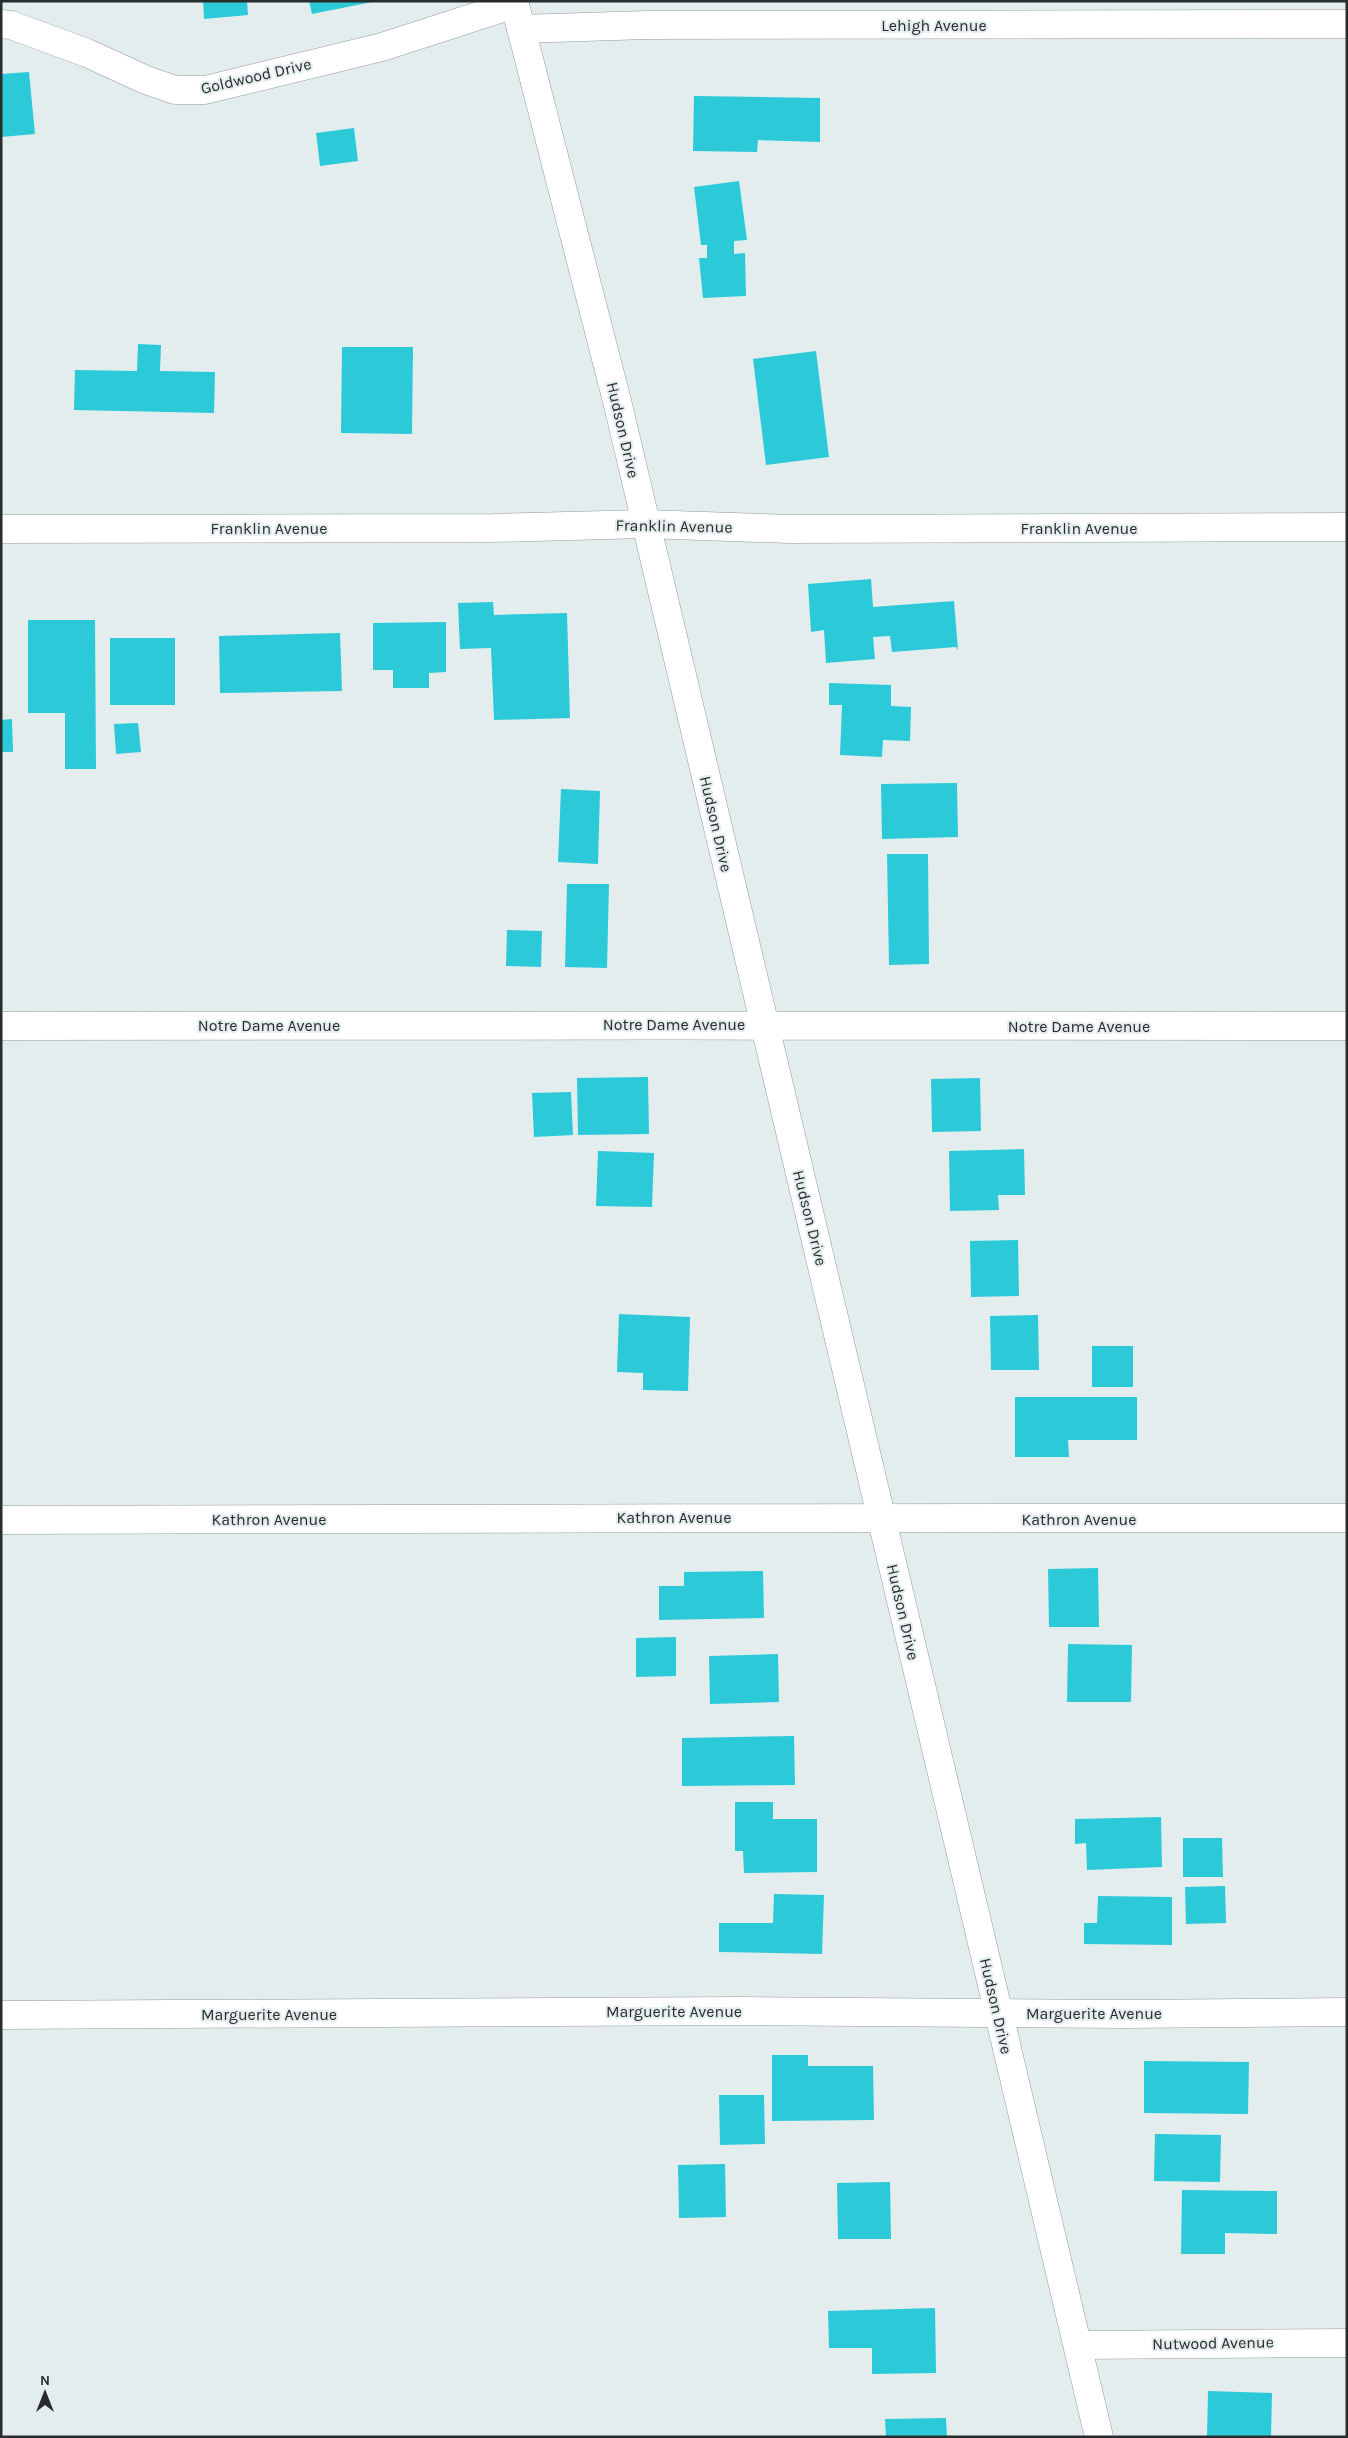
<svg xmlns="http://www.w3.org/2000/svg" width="1348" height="2438" font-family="Karla,sans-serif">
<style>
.building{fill:#2cc9d8}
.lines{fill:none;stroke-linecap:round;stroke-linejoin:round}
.street-casing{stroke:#929a9b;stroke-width:29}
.secondary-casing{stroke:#929a9b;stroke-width:29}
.street{stroke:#fff;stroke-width:28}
.secondary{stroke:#fff;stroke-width:28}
.labels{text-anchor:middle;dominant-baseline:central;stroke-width:4;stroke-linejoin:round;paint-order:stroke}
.street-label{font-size:16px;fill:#292c2c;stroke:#e4edee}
</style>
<rect width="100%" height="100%" fill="#e4edee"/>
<!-- building -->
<g class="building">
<path d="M 203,1 L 247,1 L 248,15 L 204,19 Z"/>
<path d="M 309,1 L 372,1 L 372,2 L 312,14 Z"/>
<path d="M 29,72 L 35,134 L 1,137 L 1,74 Z"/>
<path d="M 694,96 L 820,98 L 820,142 L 758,140 L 757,152 L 693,151 Z"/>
<path d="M 354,128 L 358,161 L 320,166 L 316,133 Z"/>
<path d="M 739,181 L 747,240 L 734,241 L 734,254 L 745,253 L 746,296 L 703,298 L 699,258 L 707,258 L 707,245 L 701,245 L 694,187 Z"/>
<path d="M 138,344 L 161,345 L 160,371 L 215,372 L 214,413 L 74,410 L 75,370 L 137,371 Z"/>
<path d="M 342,347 L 413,347 L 412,434 L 341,433 Z"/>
<path d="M 816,351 L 829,457 L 766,465 L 753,359 Z"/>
<path d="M 871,579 L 873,607 L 954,601 L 958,650 L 956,647 L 892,652 L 890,636 L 873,637 L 875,659 L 826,663 L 824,630 L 811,632 L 808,584 Z"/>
<path d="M 493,602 L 494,615 L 567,613 L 570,718 L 494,720 L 491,648 L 460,649 L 458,603 Z"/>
<path d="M 28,620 L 95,620 L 96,769 L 65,769 L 65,713 L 28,713 Z"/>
<path d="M 446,622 L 446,672 L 429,673 L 429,688 L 393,688 L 393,670 L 373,670 L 373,623 Z"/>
<path d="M 340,633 L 342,691 L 220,693 L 219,636 Z"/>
<rect x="110" y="638" width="65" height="67"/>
<path d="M 829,683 L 891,685 L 891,706 L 911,707 L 910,741 L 883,740 L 882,757 L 840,755 L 842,705 L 829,705 Z"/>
<path d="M 12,719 L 13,752 L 1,752 L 1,720 Z"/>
<path d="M 138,723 L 141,752 L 116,754 L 114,724 Z"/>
<path d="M 957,783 L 958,837 L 882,839 L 881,784 Z"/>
<path d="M 561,789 L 600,791 L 598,864 L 558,862 Z"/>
<path d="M 887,854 L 928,854 L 929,964 L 889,965 Z"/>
<path d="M 567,884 L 609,884 L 607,968 L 565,967 Z"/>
<path d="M 507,930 L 542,931 L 541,967 L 506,966 Z"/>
<path d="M 648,1077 L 649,1134 L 578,1135 L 577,1078 Z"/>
<path d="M 980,1078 L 981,1131 L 932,1132 L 931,1079 Z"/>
<path d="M 571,1092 L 573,1135 L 534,1137 L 532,1093 Z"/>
<path d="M 1024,1149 L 1025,1195 L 998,1195 L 999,1210 L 950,1211 L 949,1151 Z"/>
<path d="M 598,1151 L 654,1153 L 652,1207 L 596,1206 Z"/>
<path d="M 1018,1240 L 1019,1296 L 971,1297 L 970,1241 Z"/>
<path d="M 619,1314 L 690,1317 L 688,1391 L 643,1390 L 643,1373 L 617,1372 Z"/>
<path d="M 1038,1315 L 1039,1370 L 991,1370 L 990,1316 Z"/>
<rect x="1092" y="1346" width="41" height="41"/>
<path d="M 1015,1397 L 1137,1397 L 1137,1440 L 1068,1440 L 1069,1457 L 1015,1457 Z"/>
<path d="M 1098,1568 L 1099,1627 L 1049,1627 L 1048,1569 Z"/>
<path d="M 763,1571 L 764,1618 L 659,1620 L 659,1586 L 684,1586 L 684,1572 Z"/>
<path d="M 676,1637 L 676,1676 L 636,1677 L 636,1638 Z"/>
<path d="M 1068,1644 L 1132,1645 L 1131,1702 L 1067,1702 Z"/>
<path d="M 778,1654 L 779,1702 L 710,1704 L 709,1656 Z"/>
<path d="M 794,1736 L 795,1785 L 682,1786 L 682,1738 Z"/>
<path d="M 735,1802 L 773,1802 L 773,1819 L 817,1819 L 817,1872 L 744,1873 L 743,1851 L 735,1851 Z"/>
<path d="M 1161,1817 L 1162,1867 L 1087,1870 L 1086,1843 L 1075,1844 L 1075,1819 Z"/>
<path d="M 1183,1838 L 1222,1838 L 1223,1877 L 1183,1877 Z"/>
<path d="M 1225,1886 L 1226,1923 L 1186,1924 L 1185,1887 Z"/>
<path d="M 774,1894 L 824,1895 L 822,1954 L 719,1952 L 719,1923 L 773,1923 Z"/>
<path d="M 1098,1896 L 1172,1897 L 1172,1945 L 1084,1944 L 1084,1923 L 1097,1923 Z"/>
<path d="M 772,2055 L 808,2055 L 808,2066 L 873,2066 L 874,2120 L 772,2121 Z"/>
<path d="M 1144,2061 L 1249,2062 L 1248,2114 L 1144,2113 Z"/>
<path d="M 719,2095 L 764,2095 L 765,2144 L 720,2145 Z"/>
<path d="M 1155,2134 L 1221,2135 L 1220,2182 L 1154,2181 Z"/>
<path d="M 725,2164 L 726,2217 L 679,2218 L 678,2165 Z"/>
<path d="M 890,2182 L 891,2239 L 838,2239 L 837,2183 Z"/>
<path d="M 1182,2190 L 1277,2191 L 1277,2234 L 1225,2233 L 1225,2254 L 1181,2254 Z"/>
<path d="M 935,2308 L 936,2373 L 872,2374 L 872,2348 L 829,2348 L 828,2311 Z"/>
<path d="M 1208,2391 L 1272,2393 L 1271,2437 L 1207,2437 Z"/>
<path d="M 946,2418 L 947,2437 L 886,2437 L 885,2419 Z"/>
</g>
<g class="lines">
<defs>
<g id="street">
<path d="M 1,24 L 11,25 L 87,53 L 146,80 L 175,90 L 205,90 L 382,47 L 515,4"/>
<path d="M 521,29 L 647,25 L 1347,24"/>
<path d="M 1,529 L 494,528 L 645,524 L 789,529 L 1347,527"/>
<path d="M 1,1026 C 450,1025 898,1026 1347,1026"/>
<path d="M 1,1520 C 450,1518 898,1518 1347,1518"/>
<path d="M 1,2015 L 742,2011 L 1125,2014 L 1347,2012"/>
<path d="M 1079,2345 L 1347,2343"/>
</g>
<path id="secondary" d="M 514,1 L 618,405 L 1099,2437"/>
</defs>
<!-- street casing -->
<use href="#street" class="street-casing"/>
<!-- secondary casing -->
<use href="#secondary" class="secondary-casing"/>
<!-- street -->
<use href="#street" class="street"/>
<!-- secondary -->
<use href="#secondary" class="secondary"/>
</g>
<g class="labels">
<!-- street labels -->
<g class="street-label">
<text x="934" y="25">Lehigh Avenue</text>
<text transform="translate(256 76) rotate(-13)">Goldwood Drive</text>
<text transform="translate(623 430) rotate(77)">Hudson Drive</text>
<text transform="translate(674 526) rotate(1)">Franklin Avenue</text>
<text x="269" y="528">Franklin Avenue</text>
<text x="1079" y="528">Franklin Avenue</text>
<text transform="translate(716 824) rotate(77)">Hudson Drive</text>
<text x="674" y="1024">Notre Dame Avenue</text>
<text x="269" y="1025">Notre Dame Avenue</text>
<text x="1079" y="1026">Notre Dame Avenue</text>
<text transform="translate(810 1218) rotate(76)">Hudson Drive</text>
<text x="674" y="1517">Kathron Avenue</text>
<text x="269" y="1519">Kathron Avenue</text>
<text x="1079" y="1519">Kathron Avenue</text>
<text transform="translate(903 1612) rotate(77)">Hudson Drive</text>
<text transform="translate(996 2006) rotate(77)">Hudson Drive</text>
<text x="674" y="2011">Marguerite Avenue</text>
<text x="1094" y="2013">Marguerite Avenue</text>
<text x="269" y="2014">Marguerite Avenue</text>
<text transform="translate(1213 2343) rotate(-1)">Nutwood Avenue</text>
</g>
</g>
<!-- border -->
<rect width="1348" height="2438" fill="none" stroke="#292c2c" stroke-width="5"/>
<!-- north arrow -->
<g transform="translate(45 2393)" stroke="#e4edee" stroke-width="4" paint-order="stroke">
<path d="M0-4L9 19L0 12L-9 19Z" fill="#292c2c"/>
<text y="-8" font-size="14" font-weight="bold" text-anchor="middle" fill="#292c2c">N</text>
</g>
</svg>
